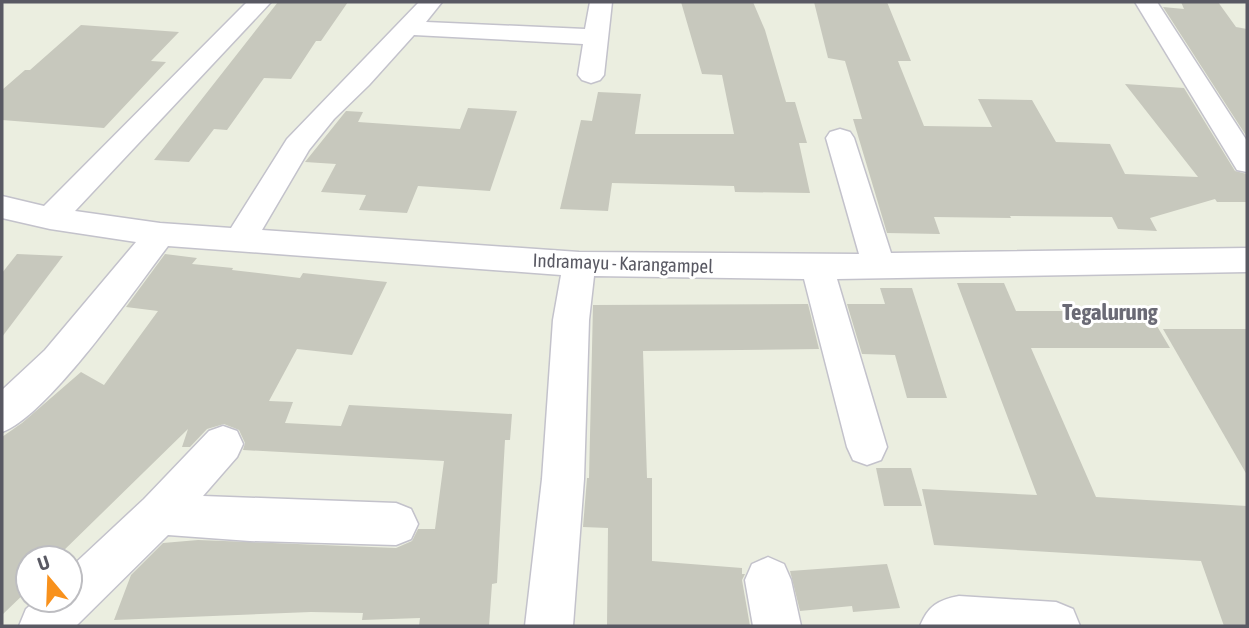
<svg xmlns="http://www.w3.org/2000/svg" width="1249" height="628" font-family="'Asap Condensed',sans-serif">
<style>
.building{fill:#c7c8bd}
.lines{fill:none;stroke-linecap:round;stroke-linejoin:round}
.minor-casing{stroke:#c3c2cb;stroke-width:3}
.minor{fill:#fff;fill-rule:evenodd}
.labels{text-anchor:middle;dominant-baseline:central;stroke-width:6;stroke-linejoin:round;paint-order:stroke}
.street-label{font-size:19px;fill:#595963;stroke:#fff}
.quarter-label{font-size:23px;font-weight:bold;fill:#6a6a75;stroke:#fff}
</style>
<rect width="100%" height="100%" fill="#ebeee0"/>
<!-- building -->
<g class="building">
<path d="M 278,2 L 348,2 L 321,41 L 316,41 L 291,79 L 264,78 L 227,130 L 214,129 L 189,162 L 154,160 Z"/>
<path d="M 681,2 L 753,2 L 765,30 L 786,102 L 795,102 L 807,143 L 799,143 L 810,193 L 735,192 L 734,186 L 612,183 L 608,211 L 560,209 L 581,120 L 592,121 L 598,92 L 641,94 L 635,134 L 734,134 L 722,75 L 702,74 Z"/>
<path d="M 814,2 L 887,2 L 911,61 L 898,61 L 924,126 L 992,127 L 978,99 L 1032,100 L 1056,142 L 1110,144 L 1125,174 L 1198,177 L 1125,84 L 1184,88 L 1235,171 L 1247,174 L 1247,202 L 1217,202 L 1215,199 L 1150,218 L 1157,231 L 1118,229 L 1112,217 L 1010,216 L 1011,218 L 934,217 L 940,234 L 887,233 L 853,119 L 862,119 L 845,61 L 828,58 Z"/>
<path d="M 1181,2 L 1218,2 L 1236,27 L 1247,29 L 1247,137 L 1163,7 L 1184,9 Z"/>
<path d="M 81,25 L 179,32 L 151,61 L 166,62 L 104,128 L 2,120 L 2,90 L 25,70 L 30,70 Z"/>
<path d="M 468,108 L 517,111 L 490,191 L 418,186 L 407,213 L 359,210 L 366,195 L 321,192 L 336,164 L 305,162 L 346,111 L 363,112 L 358,122 L 460,129 Z"/>
<path d="M 17,254 L 63,256 L 2,337 L 2,273 Z"/>
<path d="M 165,254 L 197,258 L 192,264 L 233,268 L 232,270 L 300,278 L 303,273 L 387,282 L 352,355 L 297,349 L 269,401 L 293,402 L 285,423 L 341,426 L 349,405 L 512,414 L 510,440 L 505,440 L 497,583 L 492,584 L 489,626 L 419,626 L 420,618 L 362,620 L 363,613 L 311,612 L 114,620 L 131,575 L 163,543 L 198,540 L 396,548 L 412,541 L 418,529 L 435,529 L 444,461 L 243,450 L 245,443 L 239,430 L 224,424 L 207,429 L 190,447 L 182,447 L 188,429 L 56,558 L 28,558 L 28,590 L 2,615 L 2,437 L 22,423 L 81,372 L 104,385 L 158,311 L 126,307 Z"/>
<path d="M 957,283 L 1004,283 L 1016,311 L 1148,311 L 1170,348 L 1031,348 L 1096,497 L 1247,506 L 1247,626 L 1224,626 L 1201,561 L 934,545 L 922,489 L 1037,495 Z"/>
<path d="M 880,288 L 912,288 L 947,398 L 907,398 L 895,355 L 862,354 L 847,304 L 885,304 Z"/>
<path d="M 808,304 L 819,349 L 643,351 L 647,478 L 652,478 L 652,561 L 742,568 L 742,574 L 745,574 L 742,580 L 750,626 L 607,626 L 608,528 L 583,527 L 587,478 L 589,478 L 593,305 Z"/>
<path d="M 1163,329 L 1247,329 L 1247,475 Z"/>
<path d="M 876,468 L 911,468 L 922,506 L 884,506 Z"/>
<path d="M 887,564 L 900,608 L 853,612 L 852,606 L 800,611 L 790,571 Z"/>
</g>
<g class="lines">
<defs>
<g id="minor">
<path d="M 247,2 L 271,2 L 75,211 L 160,223 L 231,228 L 287,139 L 419,2 L 442,2 L 426,22 L 585,29 L 590,2 L 612,2 L 604,75 L 600,80 L 591,83 L 582,80 L 578,75 L 583,44 L 414,35 L 369,85 L 334,119 L 309,150 L 262,230 L 579,252 L 859,254 L 826,138 L 830,132 L 840,129 L 850,132 L 854,138 L 891,253 L 1247,248 L 1247,272 L 837,279 L 887,447 L 881,460 L 867,465 L 853,460 L 847,447 L 804,279 L 594,276 L 589,320 L 584,479 L 573,626 L 525,626 L 542,479 L 553,320 L 561,275 L 168,246 C 136,288 47,417 2,432 L 2,390 L 45,350 L 136,242 L 50,229 L 2,218 L 2,196 L 44,206 Z"/>
<path d="M 1135,2 L 1157,2 L 1247,141 L 1247,172 L 1237,170 Z"/>
<path d="M 223,426 L 237,431 L 243,444 L 237,457 L 203,496 L 396,503 L 411,509 L 418,524 L 411,539 L 396,545 L 250,541 L 168,535 L 76,626 L 19,626 L 26,609 L 36,600 L 70,600 L 70,568 L 144,499 L 209,431 Z"/>
<path d="M 768,557 L 784,564 L 791,580 L 801,626 L 753,626 L 745,580 L 752,564 Z"/>
<path d="M 959,596 L 1056,602 L 1073,609 L 1080,626 L 920,626 C 928,606 938,600 959,596 Z"/>
</g>
</defs>
<!-- minor casing -->
<use href="#minor" class="minor-casing"/>
<!-- minor -->
<use href="#minor" class="minor"/>
</g>
<g class="labels">
<!-- street labels -->
<g class="street-label">
<text transform="translate(623 263) rotate(2)">Indramayu - Karangampel</text>
</g>
<!-- quarter labels -->
<g class="quarter-label">
<text x="1110" y="312">Tegalurung</text>
</g>
</g>
<!-- border -->
<rect width="1249" height="628" fill="none" stroke="#595963" stroke-width="7"/>
<!-- north arrow -->
<g transform="translate(49 579) rotate(341)"><circle r="33" fill="#ffffff" stroke="#bdbdc1" stroke-width="2"/>
<path d="M0-5L12 26L0 18L-12 26Z" fill="#f8911c"/>
<text y="-10" font-size="19" font-weight="bold" text-anchor="middle" fill="#595963">U</text>
</g>
</svg>
